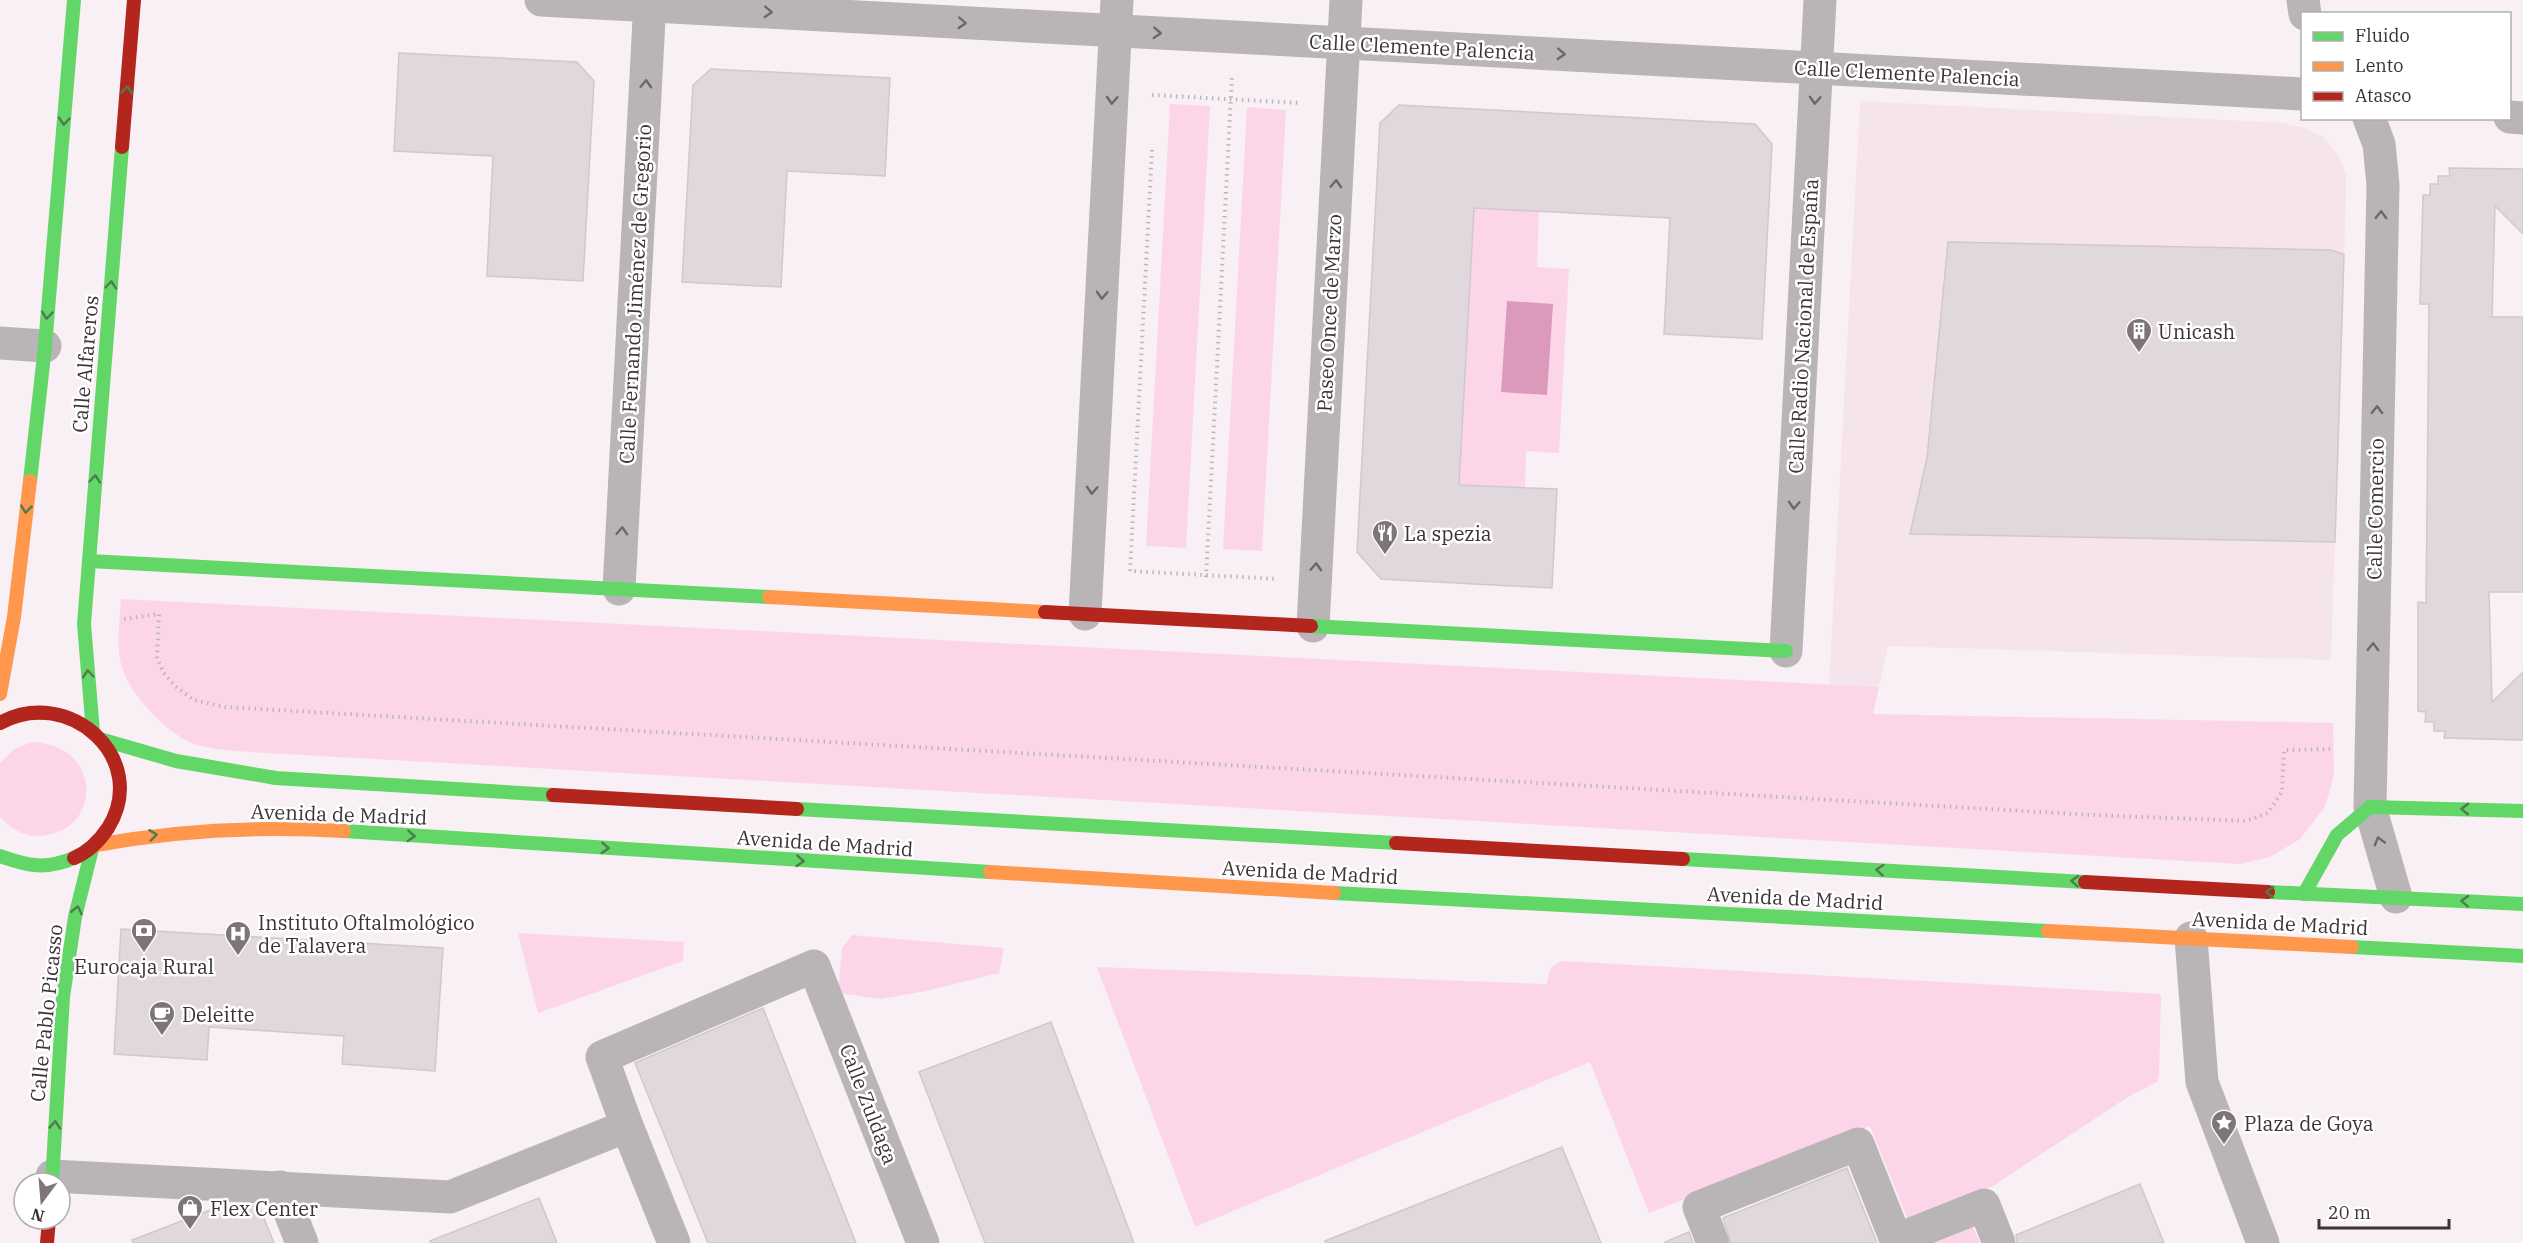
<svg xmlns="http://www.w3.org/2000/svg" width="2523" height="1243" font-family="'IBM Plex Serif',serif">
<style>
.built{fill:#f6e4ed}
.green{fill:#fcd6e8}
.water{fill:#db99bc}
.building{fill:#e0d8dc;stroke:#d0c8cc;stroke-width:1.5}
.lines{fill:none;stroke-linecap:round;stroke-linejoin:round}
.path{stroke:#bbb7b8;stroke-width:4;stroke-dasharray:1.5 4.5;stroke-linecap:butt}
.street{stroke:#b9b5b7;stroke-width:33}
.fast{stroke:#63d668;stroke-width:14}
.slow{stroke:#ff974d;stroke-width:14}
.jam{stroke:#b3261e;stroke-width:14}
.oneway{stroke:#6e666a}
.oneway2{stroke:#4e7c4d}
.labels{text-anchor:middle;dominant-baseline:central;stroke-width:5;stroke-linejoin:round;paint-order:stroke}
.street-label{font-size:20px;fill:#3c3237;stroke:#fff}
.poi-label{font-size:20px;fill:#3c3237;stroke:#fff;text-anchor:start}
</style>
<rect width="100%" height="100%" fill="#f8f0f4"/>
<!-- built -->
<path class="built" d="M 1860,101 L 2284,123 L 2305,128 L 2323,137 L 2337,154 L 2346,174 L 2346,198 L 2331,660 L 1888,646 L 1879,687 L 1829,685 Z"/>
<!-- green -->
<g class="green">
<path d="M 1170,104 L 1210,106 L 1186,548 L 1146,546 Z"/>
<path d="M 1247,107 L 1286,110 L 1262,551 L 1223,549 Z"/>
<path d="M 1474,208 L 1539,211 L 1537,267 L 1569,269 L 1559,453 L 1526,451 L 1525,487 L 1459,485 L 1465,366 L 1368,361 L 1369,321 L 1467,325 Z"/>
<path d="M 121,599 L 1879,687 L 1873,714 L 2333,723 L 2334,775 L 2325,807 L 2300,839 L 2270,857 L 2240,864 L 233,751 C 220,749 203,748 191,743 C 165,731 128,693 121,664 C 116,643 120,620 121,599 Z"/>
<path d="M 32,742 C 103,744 103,832 40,836 C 24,837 9,828 0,816 L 0,763 L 15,749 Z"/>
<path d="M 518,933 L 684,942 L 683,961 L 538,1013 Z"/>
<path d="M 852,935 L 1004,948 L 999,973 L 926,991 L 881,999 L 838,993 L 842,948 Z"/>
<path d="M 1562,961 L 2159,994 L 2161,997 L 2159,1076 L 2157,1082 L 2131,1095 L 1993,1186 L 1908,1220 L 1870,1126 L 1649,1213 L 1590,1062 L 1195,1227 L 1097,967 L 1547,984 C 1549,971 1550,966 1562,961 Z"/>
<path d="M 1970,1220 L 1980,1243 L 1917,1243 Z"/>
</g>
<!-- water -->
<path class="water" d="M 1507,301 L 1553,304 L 1547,395 L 1501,392 Z"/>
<!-- building -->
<g class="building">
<path d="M 399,53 L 577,62 L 594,81 L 583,281 L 487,276 L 493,156 L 394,151 Z"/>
<path d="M 711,69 L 890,78 L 885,176 L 787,171 L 781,287 L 682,282 L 693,85 Z"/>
<path d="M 1399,105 L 1755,124 L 1772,144 L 1762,339 L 1664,334 L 1670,218 L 1474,208 L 1459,485 L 1557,489 L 1552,588 L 1381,579 L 1357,552 L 1380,123 Z"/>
<path d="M 2449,168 L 2523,169 L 2523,234 L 2495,206 L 2492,317 L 2523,317 L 2523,592 L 2489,592 L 2492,702 L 2523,672 L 2523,740 L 2444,738 L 2445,731 L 2434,731 L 2434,722 L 2425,722 L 2426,712 L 2418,711 L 2418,602 L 2426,603 L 2427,512 L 2429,304 L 2420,304 L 2423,195 L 2430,195 L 2430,184 L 2438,184 L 2438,176 L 2450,176 Z"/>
<path d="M 1948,242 L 2330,250 L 2344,254 L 2335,542 L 1910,534 L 1927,458 Z"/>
<path d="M 121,929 L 443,948 L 435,1071 L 342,1064 L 344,1036 L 209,1027 L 207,1060 L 114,1054 Z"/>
<path d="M 763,1008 L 856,1243 L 708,1243 L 635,1063 Z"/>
<path d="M 1051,1022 L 1134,1243 L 985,1243 L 919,1072 Z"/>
<path d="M 1562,1147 L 1601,1243 L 1326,1243 L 1325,1241 Z"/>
<path d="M 1847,1168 L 1877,1243 L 1731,1243 L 1723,1218 Z"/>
<path d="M 2140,1184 L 2164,1243 L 2017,1243 L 2016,1235 Z"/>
<path d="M 539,1198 L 557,1243 L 431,1243 L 430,1241 Z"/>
<path d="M 226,1204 L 259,1206 L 274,1243 L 133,1243 L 132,1240 Z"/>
<path d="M 1689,1232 L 1693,1243 L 1665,1243 L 1665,1242 Z"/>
</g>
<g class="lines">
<!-- path -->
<g class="path">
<path d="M 1152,95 L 1300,103"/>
<path d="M 1152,150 L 1130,571 L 1277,579"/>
<path d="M 1206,577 L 1232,76"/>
<path d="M 124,619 L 159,614 L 157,657 L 163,672 L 175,686 L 194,700 L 225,707 L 2093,815 L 2246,821 L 2268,813 L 2282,792 L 2284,750 L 2332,749"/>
</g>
<!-- street -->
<g class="street">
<path d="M 541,0 L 2302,94"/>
<path d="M 2303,0 L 2305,14"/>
<path d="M 2510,117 L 2523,118"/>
<path d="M 2369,118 L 2379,144 L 2383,185 L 2370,807 L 2396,897"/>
<path d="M 0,343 L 45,346"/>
<path d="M 619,589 L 650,0"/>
<path d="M 1085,614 L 1117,0"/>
<path d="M 1313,626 L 1346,0"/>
<path d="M 1786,651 L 1820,0"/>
<path d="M 2191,938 L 2202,1082 L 2263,1243"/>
<path d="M 627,1126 L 674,1243"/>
<path d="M 52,1176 L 450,1197 L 627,1126 L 602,1057 L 814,966 L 923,1243"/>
<path d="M 280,1187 L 302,1243"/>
<path d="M 1713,1243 L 1699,1207 L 1858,1144 L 1896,1240 L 1984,1205 L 1999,1243"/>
</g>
<!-- fast -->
<g class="fast">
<path d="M 30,481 L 45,346 L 74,0"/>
<path d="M 89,561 L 769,597"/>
<path d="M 1311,626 L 1786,651"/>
<path d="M 93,732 L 84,624 L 122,147"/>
<path d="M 100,739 L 176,761 L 276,778 L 553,795"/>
<path d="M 2370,807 L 2523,811"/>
<path d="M 797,809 L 1396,843"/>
<path d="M 344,831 L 990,872"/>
<path d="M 0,856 C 29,866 45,870 74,858"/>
<path d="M 1683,859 L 2085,882"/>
<path d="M 2268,892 L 2523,904"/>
<path d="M 1334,893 L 2048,931"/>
<path d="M 2304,894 L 2337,835 L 2370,807"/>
<path d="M 2352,947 L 2523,956"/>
<path d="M 52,1183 L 63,997 L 75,917 L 92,849"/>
</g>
<!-- slow -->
<g class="slow">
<path d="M 769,597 L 1045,612"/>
<path d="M 0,694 L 14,617 L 30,481"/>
<path d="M 96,845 C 178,830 261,826 344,831"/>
<path d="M 990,872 L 1334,893"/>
<path d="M 2048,931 L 2352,947"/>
</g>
<!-- jam -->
<g class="jam">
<path d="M 122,147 L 134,0"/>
<path d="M 1045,612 L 1311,626"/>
<path d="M 0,723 C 69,685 151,759 108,828 C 100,840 88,852 74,858"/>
<path d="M 553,795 L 797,809"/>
<path d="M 1396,843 L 1683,859"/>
<path d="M 2085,882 L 2268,892"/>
<path d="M 47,1243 L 49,1219"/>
</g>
</g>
<!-- one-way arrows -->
<defs><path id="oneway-chevron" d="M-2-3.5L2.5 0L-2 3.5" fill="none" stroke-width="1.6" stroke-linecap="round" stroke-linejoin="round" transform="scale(1.5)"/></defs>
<g class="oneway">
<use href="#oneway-chevron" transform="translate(768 12) rotate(3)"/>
<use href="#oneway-chevron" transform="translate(962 23) rotate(3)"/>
<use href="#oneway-chevron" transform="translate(1157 33) rotate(3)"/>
<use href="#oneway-chevron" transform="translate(1561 54) rotate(3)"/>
<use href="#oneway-chevron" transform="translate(646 84) rotate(-87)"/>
<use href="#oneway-chevron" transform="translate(1112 100) rotate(93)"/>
<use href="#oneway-chevron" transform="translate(1815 100) rotate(93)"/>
<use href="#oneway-chevron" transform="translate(1336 184) rotate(-87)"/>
<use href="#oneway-chevron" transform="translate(2381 215) rotate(-89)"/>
<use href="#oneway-chevron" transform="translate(1102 295) rotate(93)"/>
<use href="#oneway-chevron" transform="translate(2377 410) rotate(-89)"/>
<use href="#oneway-chevron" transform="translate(1092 490) rotate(93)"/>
<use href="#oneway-chevron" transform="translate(1794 505) rotate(93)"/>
<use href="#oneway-chevron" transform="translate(622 531) rotate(-87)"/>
<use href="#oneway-chevron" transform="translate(1316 567) rotate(-87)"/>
<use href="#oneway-chevron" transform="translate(2373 647) rotate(-89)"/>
<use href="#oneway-chevron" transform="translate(2379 841) rotate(-106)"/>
</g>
<g class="oneway2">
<use href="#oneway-chevron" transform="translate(127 90) rotate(-85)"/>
<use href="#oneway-chevron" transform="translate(64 121) rotate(95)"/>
<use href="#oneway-chevron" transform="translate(111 285) rotate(-85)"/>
<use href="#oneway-chevron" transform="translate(47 315) rotate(95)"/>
<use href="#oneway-chevron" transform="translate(95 479) rotate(-85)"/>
<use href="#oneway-chevron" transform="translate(26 509) rotate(96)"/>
<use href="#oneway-chevron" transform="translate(88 674) rotate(-95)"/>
<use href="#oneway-chevron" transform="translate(2465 809) rotate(-179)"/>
<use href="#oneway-chevron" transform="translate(153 835) rotate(-7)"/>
<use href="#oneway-chevron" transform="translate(411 836) rotate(4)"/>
<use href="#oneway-chevron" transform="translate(605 848) rotate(4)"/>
<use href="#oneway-chevron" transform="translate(800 861) rotate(4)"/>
<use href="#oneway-chevron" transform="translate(1880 870) rotate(-177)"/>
<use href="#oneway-chevron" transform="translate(2075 881) rotate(-177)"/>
<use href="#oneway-chevron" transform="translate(2270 892) rotate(-177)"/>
<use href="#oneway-chevron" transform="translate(2465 901) rotate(-177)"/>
<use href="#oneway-chevron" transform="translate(77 910) rotate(-77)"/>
<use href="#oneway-chevron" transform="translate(55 1125) rotate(-86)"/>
</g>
<!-- icons -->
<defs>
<symbol id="building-pin" viewBox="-11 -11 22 30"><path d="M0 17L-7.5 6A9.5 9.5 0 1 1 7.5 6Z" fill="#7e7479" stroke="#fff"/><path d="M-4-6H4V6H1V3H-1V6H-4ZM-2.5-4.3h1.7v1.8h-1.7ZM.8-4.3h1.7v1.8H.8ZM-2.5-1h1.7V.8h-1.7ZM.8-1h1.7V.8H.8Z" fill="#fff"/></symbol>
<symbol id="restaurant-pin" viewBox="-11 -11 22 30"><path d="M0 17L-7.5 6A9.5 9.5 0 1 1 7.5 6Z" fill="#7e7479" stroke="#fff"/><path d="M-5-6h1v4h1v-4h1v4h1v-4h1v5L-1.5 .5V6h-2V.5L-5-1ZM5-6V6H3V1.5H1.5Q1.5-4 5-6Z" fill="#fff"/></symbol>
<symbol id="bank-pin" viewBox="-11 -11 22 30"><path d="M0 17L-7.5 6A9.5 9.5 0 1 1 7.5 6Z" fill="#7e7479" stroke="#fff"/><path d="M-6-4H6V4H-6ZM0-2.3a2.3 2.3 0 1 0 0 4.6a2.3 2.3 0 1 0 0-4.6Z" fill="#fff"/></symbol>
<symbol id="hospital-pin" viewBox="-11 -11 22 30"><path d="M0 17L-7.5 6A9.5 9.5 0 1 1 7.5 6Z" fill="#7e7479" stroke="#fff"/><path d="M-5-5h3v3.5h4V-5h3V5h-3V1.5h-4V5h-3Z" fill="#fff"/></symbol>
<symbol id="cafe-pin" viewBox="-11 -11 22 30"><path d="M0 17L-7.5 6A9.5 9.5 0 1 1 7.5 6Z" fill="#7e7479" stroke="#fff"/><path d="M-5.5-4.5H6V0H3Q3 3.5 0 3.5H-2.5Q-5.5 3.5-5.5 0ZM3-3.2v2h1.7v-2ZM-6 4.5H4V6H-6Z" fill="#fff"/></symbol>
<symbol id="sight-pin" viewBox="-11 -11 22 30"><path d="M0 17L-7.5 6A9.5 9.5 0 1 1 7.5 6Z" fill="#7e7479" stroke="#fff"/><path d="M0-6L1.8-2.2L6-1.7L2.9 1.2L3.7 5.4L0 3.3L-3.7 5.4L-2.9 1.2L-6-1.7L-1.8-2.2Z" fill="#fff"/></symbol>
<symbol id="shop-pin" viewBox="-11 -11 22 30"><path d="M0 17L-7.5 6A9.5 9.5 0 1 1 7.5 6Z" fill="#7e7479" stroke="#fff"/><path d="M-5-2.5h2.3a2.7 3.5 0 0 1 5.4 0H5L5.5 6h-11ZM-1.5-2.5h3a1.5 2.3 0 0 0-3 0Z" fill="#fff"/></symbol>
</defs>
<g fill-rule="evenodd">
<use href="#building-pin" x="2124" y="316" width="30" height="40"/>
<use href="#restaurant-pin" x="1370" y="518" width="30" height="40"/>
<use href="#bank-pin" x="129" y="916" width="30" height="40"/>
<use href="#hospital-pin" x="223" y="919" width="30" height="40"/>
<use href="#cafe-pin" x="147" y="999" width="30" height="40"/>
<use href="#sight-pin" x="2209" y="1108" width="30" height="40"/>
<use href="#shop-pin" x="175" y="1193" width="30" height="40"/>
</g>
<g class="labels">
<!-- street labels -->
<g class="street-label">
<text transform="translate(1422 47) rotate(3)">Calle Clemente Palencia</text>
<text transform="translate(1907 73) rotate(3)">Calle Clemente Palencia</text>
<text transform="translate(635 294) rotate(-87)">Calle Fernando Jiménez de Gregorio</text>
<text transform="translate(1329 313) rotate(-87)">Paseo Once de Marzo</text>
<text transform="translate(1803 326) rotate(-87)">Calle Radio Nacional de España</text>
<text transform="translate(85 364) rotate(-85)">Calle Alfareros</text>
<text transform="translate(2375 509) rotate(-89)">Calle Comercio</text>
<text transform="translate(339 814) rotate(2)">Avenida de Madrid</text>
<text transform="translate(825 843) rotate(4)">Avenida de Madrid</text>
<text transform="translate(1310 872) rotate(3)">Avenida de Madrid</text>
<text transform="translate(1795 898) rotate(3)">Avenida de Madrid</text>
<text transform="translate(2280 923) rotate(3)">Avenida de Madrid</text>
<text transform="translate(46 1013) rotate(-84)">Calle Pablo Picasso</text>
<text transform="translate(869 1104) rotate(69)">Calle Zuldaga</text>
</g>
<!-- poi labels -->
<g class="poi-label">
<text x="2158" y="331">Unicash</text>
<text x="1404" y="533">La spezia</text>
<text x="258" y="922">Instituto Oftalmológico<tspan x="258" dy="23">de Talavera</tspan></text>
<text x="144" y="966" text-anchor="middle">Eurocaja Rural</text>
<text x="182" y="1014">Deleitte</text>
<text x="2244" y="1123">Plaza de Goya</text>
<text x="210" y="1208">Flex Center</text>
</g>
</g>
<!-- legend -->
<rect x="2301" y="12" width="210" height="108" fill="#ffffff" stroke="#b1adaf" stroke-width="1.5"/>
<rect x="2313" y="32" width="30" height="9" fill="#63d668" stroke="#b1adaf" stroke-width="1.5"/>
<text x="2355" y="42" font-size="18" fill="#3c3237">Fluido</text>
<rect x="2313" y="62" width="30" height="9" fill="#ff974d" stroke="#b1adaf" stroke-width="1.5"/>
<text x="2355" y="72" font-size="18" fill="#3c3237">Lento</text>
<rect x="2313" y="92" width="30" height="9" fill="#b3261e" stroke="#b1adaf" stroke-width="1.5"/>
<text x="2355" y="102" font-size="18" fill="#3c3237">Atasco</text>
<!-- north arrow -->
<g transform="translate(42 1201) rotate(196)"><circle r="28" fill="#ffffff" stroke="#b1adaf" stroke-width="1.5"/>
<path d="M0-4.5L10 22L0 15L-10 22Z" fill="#7e7479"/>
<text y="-9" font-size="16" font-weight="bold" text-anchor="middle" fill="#3c3237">N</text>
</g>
<!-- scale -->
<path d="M2319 1219v9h130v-9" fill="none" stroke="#3c3237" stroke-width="3"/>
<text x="2328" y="1219" font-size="18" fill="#3c3237" stroke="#ffffff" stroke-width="4.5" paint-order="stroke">20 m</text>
</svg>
